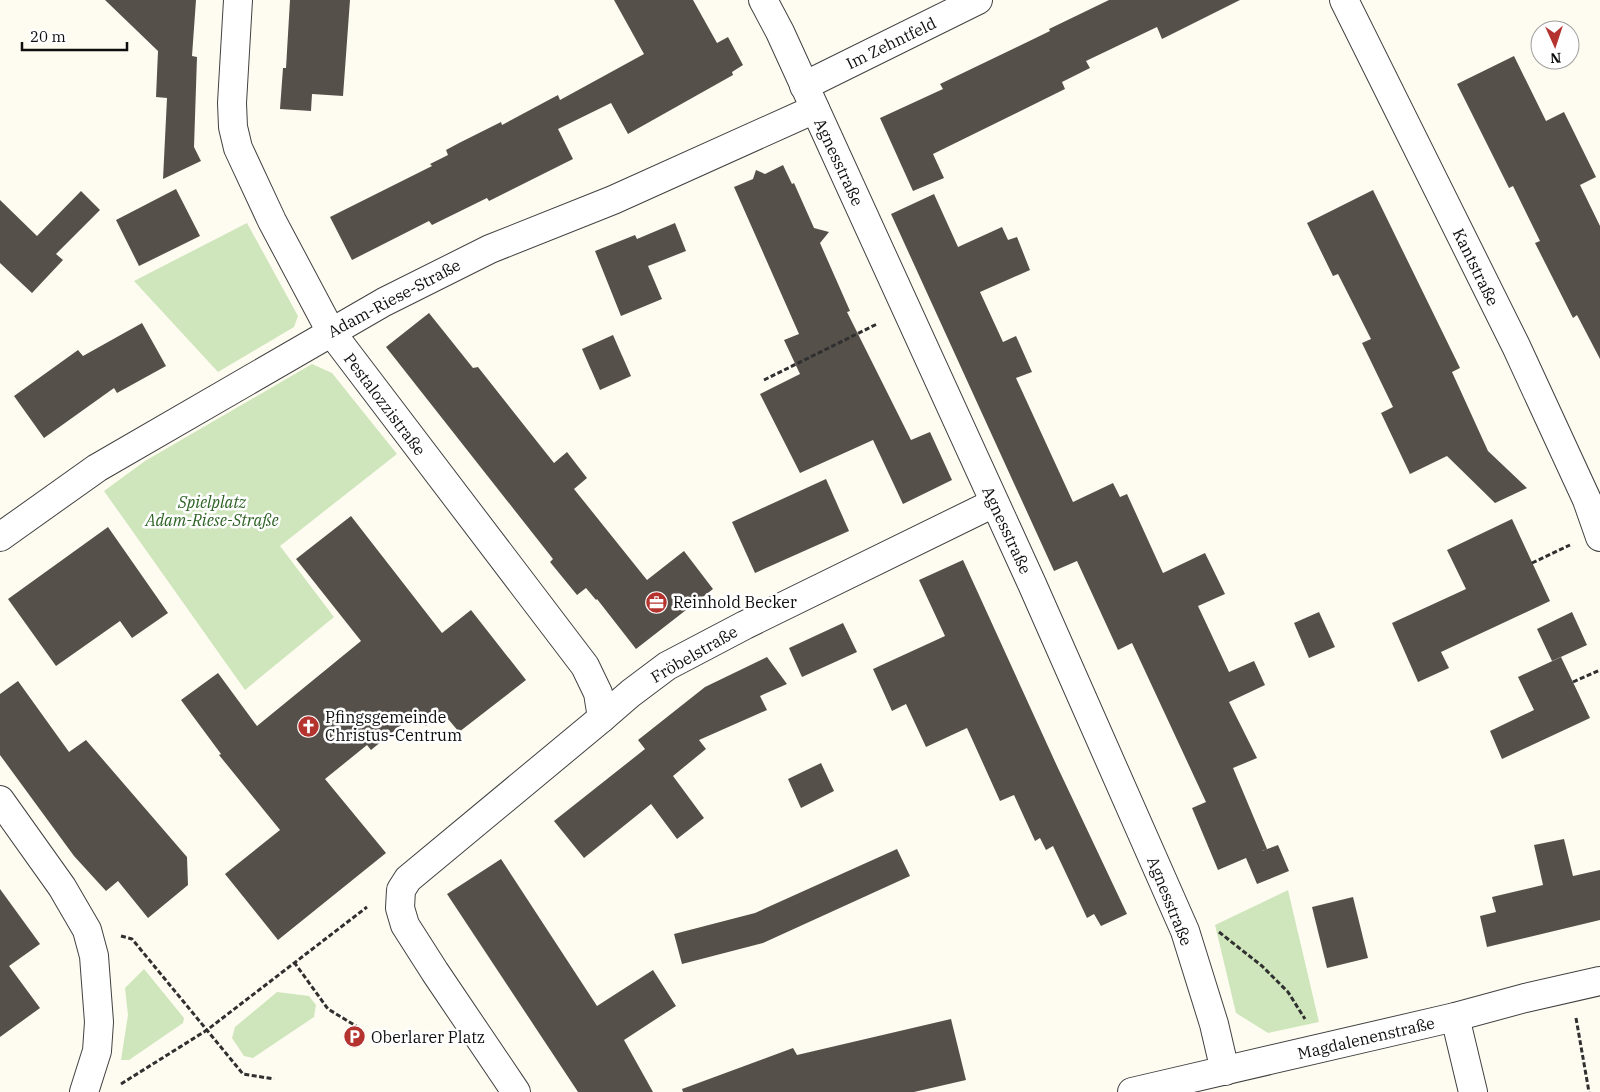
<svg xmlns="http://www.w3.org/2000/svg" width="1600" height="1092" font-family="'IBM Plex Serif',serif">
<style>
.green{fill:#cfe6bc}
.building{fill:#56504b}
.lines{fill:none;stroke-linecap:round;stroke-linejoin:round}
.minor-casing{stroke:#414141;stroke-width:30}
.path{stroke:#303030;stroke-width:3;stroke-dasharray:5 2.5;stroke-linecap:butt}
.minor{stroke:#fff;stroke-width:28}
.labels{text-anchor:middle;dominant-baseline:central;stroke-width:5;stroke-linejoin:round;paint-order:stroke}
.street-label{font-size:16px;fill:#0e0e0e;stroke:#fff}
.park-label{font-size:16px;font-style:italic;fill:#2b6222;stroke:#fff}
.poi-label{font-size:16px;fill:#0e0e0e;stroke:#fff;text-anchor:start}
</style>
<rect width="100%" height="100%" fill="#fefcf0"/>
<!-- green -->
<g class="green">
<path d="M 247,223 L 298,316 L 294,327 L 218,372 L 134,281 Z"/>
<path d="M 312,364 L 332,373 L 397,454 L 280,546 L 334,617 L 245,690 L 104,491 L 145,461 Z"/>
<path d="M 1288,890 L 1319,1022 L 1268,1033 L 1236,1013 L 1215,925 Z"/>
<path d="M 144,969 L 184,1018 L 183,1023 L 129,1060 L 121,1060 L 128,1015 L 125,988 Z"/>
<path d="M 277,992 L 309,996 L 316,1005 L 314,1017 L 253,1058 L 244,1056 L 232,1038 L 235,1027 Z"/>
</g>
<!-- building -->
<g class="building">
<path d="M 105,0 L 196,0 L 192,56 L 197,57 L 194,147 L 201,161 L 163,179 L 167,98 L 156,97 L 158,51 Z"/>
<path d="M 290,0 L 350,0 L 343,96 L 312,94 L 311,111 L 280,109 L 283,68 L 286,68 Z"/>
<path d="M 614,0 L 693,0 L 717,43 L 728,37 L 743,65 L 732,72 L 733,75 L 628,134 L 611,103 L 558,129 L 573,159 L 489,201 L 487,198 L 432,225 L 429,221 L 352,260 L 330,217 L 432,166 L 430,164 L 448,155 L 446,150 L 459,143 L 501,122 L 502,125 L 558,95 L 560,100 L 644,54 Z"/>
<path d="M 1109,0 L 1240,0 L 1162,39 L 1157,27 L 1086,61 L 1090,68 L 1062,82 L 1065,89 L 933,154 L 944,178 L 913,191 L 880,118 L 943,89 L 940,84 L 1050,31 L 1049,29 Z"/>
<path d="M 1514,56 L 1546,121 L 1564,112 L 1596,177 L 1580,185 L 1600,226 L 1600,359 L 1577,315 L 1573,318 L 1535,243 L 1540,241 L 1513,186 L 1509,188 L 1457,84 Z"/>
<path d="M 783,165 L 792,184 L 794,183 L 814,228 L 829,232 L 820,243 L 850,311 L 847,312 L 911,440 L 930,432 L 952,480 L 903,504 L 873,440 L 800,473 L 760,394 L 800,374 L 784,340 L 799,334 L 734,187 L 753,179 L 756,170 L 765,174 Z"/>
<path d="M 176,189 L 200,236 L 139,266 L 116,220 Z"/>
<path d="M 1373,190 L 1460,368 L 1452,372 L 1488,451 L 1527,488 L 1495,503 L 1447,456 L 1410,474 L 1381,413 L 1393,407 L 1362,343 L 1371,339 L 1338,274 L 1333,276 L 1307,223 Z"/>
<path d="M 81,191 L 100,210 L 56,254 L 63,260 L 32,293 L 0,263 L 0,200 L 37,236 Z"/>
<path d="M 934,194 L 958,247 L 1002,227 L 1008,240 L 1017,237 L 1030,270 L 980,292 L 1003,342 L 1016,336 L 1032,372 L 1016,378 L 1073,502 L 1113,483 L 1120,497 L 1127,494 L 1163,573 L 1205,553 L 1225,594 L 1198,606 L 1229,672 L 1254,661 L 1265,685 L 1229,702 L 1257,758 L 1233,768 L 1267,849 L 1262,851 L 1278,845 L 1289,871 L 1257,884 L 1246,858 L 1218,870 L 1192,808 L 1206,802 L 1132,643 L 1118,650 L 1077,561 L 1054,571 L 891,214 Z"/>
<path d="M 675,223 L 686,251 L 648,266 L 662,299 L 621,316 L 595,251 L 635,235 L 637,239 Z"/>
<path d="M 429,313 L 473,368 L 478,367 L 554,463 L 567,452 L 587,478 L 574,489 L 647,580 L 684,551 L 713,589 L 636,649 L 597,599 L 596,600 L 586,588 L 577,595 L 550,562 L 553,559 L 386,347 Z"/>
<path d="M 142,323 L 166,366 L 117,393 L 114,388 L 44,438 L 14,396 L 78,350 L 83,356 Z"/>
<path d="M 613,335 L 631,376 L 600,390 L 582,349 Z"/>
<path d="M 826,479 L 849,531 L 755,573 L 732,522 Z"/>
<path d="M 351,516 L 442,633 L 471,610 L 526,680 L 459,732 L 443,713 L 426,726 L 416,713 L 371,750 L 367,745 L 325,779 L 386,853 L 278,940 L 225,874 L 280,830 L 219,755 L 221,754 L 181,700 L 218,673 L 257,726 L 361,641 L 296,559 Z"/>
<path d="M 1512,519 L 1550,601 L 1441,652 L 1449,668 L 1418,682 L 1392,623 L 1466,589 L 1447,550 Z"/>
<path d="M 108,527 L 168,613 L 132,638 L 120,621 L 56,666 L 8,599 Z"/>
<path d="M 963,560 L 1057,766 L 1127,914 L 1101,926 L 1094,914 L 1087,918 L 1053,846 L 1046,850 L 1040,838 L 1035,841 L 1014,795 L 1000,801 L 967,728 L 926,747 L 906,704 L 892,711 L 873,669 L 945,636 L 919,580 Z"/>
<path d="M 1319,612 L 1335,647 L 1309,658 L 1294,623 Z"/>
<path d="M 1572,612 L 1587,645 L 1552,661 L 1537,629 Z"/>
<path d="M 843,623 L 857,652 L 802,677 L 789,648 Z"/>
<path d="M 767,657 L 787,684 L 760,696 L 767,710 L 699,740 L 706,749 L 673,776 L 704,818 L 677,839 L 651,804 L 584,858 L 554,821 L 645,749 L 638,740 L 705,687 Z"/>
<path d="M 1561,657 L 1590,718 L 1502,759 L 1490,731 L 1534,710 L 1518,677 Z"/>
<path d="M 18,681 L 69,752 L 86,740 L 187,857 L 188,885 L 148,918 L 118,881 L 106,891 L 74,856 L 0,755 L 0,694 Z"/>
<path d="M 821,763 L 834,791 L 801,808 L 788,779 Z"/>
<path d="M 1564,839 L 1573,876 L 1600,870 L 1600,920 L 1487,947 L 1480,916 L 1496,912 L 1492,897 L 1543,885 L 1534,845 Z"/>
<path d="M 897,849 L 910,876 L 763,943 L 682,964 L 674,934 L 755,913 Z"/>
<path d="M 501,859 L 597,1006 L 653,970 L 676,1006 L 624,1040 L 653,1092 L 578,1092 L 447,894 Z"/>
<path d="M 0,889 L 40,944 L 9,966 L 40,1008 L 0,1037 Z"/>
<path d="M 1353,897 L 1368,958 L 1327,968 L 1312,907 Z"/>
<path d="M 951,1019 L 966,1080 L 914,1092 L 683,1092 L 682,1089 L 793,1048 L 797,1055 Z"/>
</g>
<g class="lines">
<defs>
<g id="minor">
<path d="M 238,0 L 232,103 L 233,127 L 238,148 L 272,221 L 331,332 L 585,666 L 598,693 L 602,718"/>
<path d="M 763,0 L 780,32 L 1032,584 L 1185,931 L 1214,1024 L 1225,1071"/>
<path d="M 1344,0 L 1516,346 L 1587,500 L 1600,537"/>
<path d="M 804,86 L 978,0"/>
<path d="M 0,537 L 97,468 L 384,302 L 490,249 L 613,200 L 815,109"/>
<path d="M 0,800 L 62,887 L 87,930 L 94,956 L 99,1022 L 97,1051 L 84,1092"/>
<path d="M 1455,1017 L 1473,1092"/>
<path d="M 516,1092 L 435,972 L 405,925 L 400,908 L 401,890 L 408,879 L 602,718 L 631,693 L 667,666 L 745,625 L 994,503"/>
<path d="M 1132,1092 L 1455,1017 L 1525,998 L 1600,981"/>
</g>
</defs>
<!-- minor casing -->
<use href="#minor" class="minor-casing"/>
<!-- path -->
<g class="path">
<path d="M 764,380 L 877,324"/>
<path d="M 1532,563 L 1570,545"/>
<path d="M 1573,682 L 1600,670"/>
<path d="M 1219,932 L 1262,966 L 1288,992 L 1305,1019"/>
<path d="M 121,936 L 132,939 L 243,1074 L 274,1079"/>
<path d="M 294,962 L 328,1009 L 356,1026"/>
<path d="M 1576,1018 L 1589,1092"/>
<path d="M 121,1084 L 207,1030 L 367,907"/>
</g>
<!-- minor -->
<use href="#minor" class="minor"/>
</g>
<!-- icons -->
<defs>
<symbol id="office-disc" viewBox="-11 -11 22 22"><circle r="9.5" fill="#b5332f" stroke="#fff"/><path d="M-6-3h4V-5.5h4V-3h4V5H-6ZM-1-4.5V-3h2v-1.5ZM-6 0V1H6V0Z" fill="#fff"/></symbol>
<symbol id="church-disc" viewBox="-11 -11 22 22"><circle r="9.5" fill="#b5332f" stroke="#fff"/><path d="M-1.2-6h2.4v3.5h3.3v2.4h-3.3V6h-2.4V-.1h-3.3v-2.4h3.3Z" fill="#fff"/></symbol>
<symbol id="parking-disc" viewBox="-11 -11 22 22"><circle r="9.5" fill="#b5332f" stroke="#fff"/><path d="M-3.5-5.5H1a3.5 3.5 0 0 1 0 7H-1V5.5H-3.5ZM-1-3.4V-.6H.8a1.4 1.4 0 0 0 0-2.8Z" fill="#fff"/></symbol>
</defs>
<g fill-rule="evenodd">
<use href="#office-disc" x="644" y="590" width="25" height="25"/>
<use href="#church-disc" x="296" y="714" width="25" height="25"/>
<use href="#parking-disc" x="342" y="1024" width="25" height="25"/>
</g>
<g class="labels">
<!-- street labels -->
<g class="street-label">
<text transform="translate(891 43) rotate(-26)">Im Zehntfeld</text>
<text transform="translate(839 162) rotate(65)">Agnesstraße</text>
<text transform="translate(1476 267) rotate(64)">Kantstraße</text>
<text transform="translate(394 298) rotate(-28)">Adam-Riese-Straße</text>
<text transform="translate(385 404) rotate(53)">Pestalozzistraße</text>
<text transform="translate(1007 530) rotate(65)">Agnesstraße</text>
<text transform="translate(694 654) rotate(-30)">Fröbelstraße</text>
<text transform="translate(1170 901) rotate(68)">Agnesstraße</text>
<text transform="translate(1366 1038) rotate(-13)">Magdalenenstraße</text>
</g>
<!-- park labels -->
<g class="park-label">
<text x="212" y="502">Spielplatz<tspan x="212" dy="18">Adam-Riese-Straße</tspan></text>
</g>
<!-- poi labels -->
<g class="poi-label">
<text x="673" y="602">Reinhold Becker</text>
<text x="325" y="717">Pfingsgemeinde<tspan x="325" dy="18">Christus-Centrum</tspan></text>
<text x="371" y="1037">Oberlarer Platz</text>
</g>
</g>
<!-- north arrow -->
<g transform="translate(1555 45) rotate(177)"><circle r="24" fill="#ffffff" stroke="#9f9f9f"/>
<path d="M0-4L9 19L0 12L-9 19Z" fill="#b5332f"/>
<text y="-8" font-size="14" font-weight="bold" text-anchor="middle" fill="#0e0e0e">N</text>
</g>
<!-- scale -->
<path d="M22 42v8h105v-8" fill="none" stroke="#0e0e0e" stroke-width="2.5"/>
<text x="30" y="42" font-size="15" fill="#0e0e0e" stroke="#ffffff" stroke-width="4" paint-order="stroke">20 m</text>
</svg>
